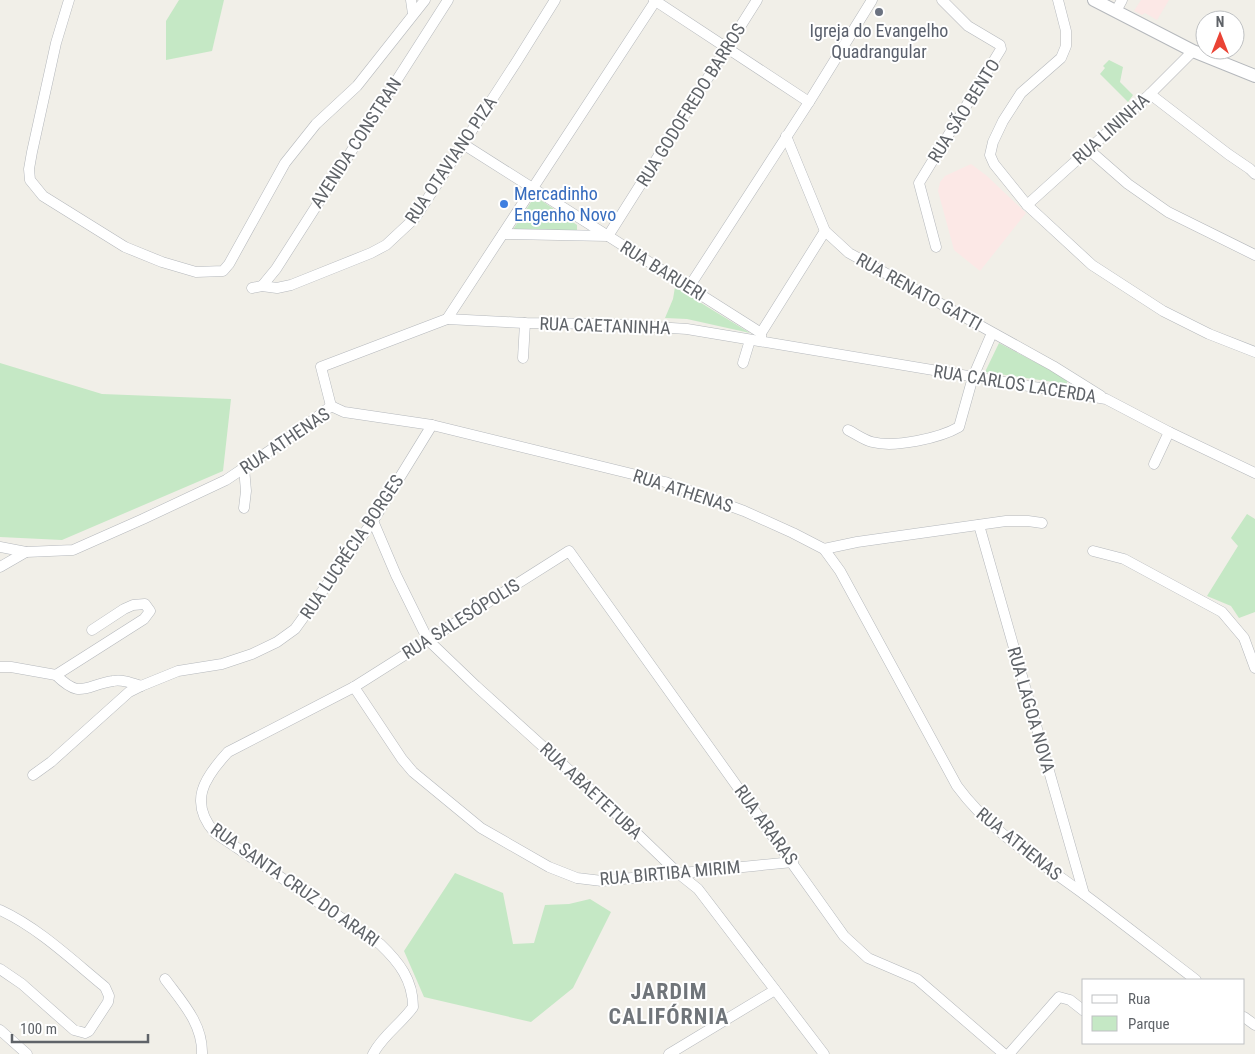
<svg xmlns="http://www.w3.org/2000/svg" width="1255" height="1054" font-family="'Roboto Condensed',sans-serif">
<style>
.medical{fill:#fce8e6}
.green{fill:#c5e8c5}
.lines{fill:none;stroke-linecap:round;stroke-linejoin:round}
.minor-casing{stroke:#b5b8bc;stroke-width:11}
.tertiary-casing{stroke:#b5b8bc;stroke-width:14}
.minor{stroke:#fff;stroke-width:10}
.tertiary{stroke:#fff;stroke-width:12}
.worship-dot{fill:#6b7280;stroke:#fff;stroke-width:2}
.shop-dot{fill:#3f7fe0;stroke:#fff;stroke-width:2}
.labels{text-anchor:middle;stroke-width:4;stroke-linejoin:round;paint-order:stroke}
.worship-label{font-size:18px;fill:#5b616d;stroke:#fff}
.street-label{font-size:18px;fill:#5f6368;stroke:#fff}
.shop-label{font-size:18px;fill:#366cbe;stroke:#fff;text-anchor:start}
.district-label{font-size:22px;font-weight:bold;letter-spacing:1px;fill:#70757a;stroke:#fff}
</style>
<rect width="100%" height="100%" fill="#f1efe8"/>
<g class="medical">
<path d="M 1141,0 L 1169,0 L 1157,20 L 1145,13 L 1142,15 L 1134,11 Z"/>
<path d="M 971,164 L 987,176 L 1026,213 L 980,271 L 954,250 L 938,191 L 940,182 L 945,176 Z"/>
</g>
<g class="green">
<path d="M 179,0 L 224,0 L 212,51 L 166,60 L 166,21 Z"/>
<path d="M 1109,60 L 1123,67 L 1120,82 L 1133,95 L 1128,102 L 1100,74 L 1105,68 L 1103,66 Z"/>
<path d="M 535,196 L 577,225 L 577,230 L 572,233 L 512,231 Z"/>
<path d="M 675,287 L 750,333 L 687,319 L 665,318 L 673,299 Z"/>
<path d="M 999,343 L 1067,379 L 1067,384 L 985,372 Z"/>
<path d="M 0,363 L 102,394 L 231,399 L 223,471 L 62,540 L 0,537 Z"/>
<path d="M 1247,514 L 1255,519 L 1255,612 L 1239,618 L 1231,606 L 1207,596 L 1238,546 L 1231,538 Z"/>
<path d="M 455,873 L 503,893 L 513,944 L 534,943 L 545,905 L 569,904 L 590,899 L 611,912 L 573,988 L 531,1022 L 424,997 L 404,951 Z"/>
</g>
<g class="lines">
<defs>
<g id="minor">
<path d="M 69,0 L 56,43 L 32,152 L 29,169 L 30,180 L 43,196 L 125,247 L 162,262 L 196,272 L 223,271 L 229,264 L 285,163 L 316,124 L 357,86 L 425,0"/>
<path d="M 411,0 L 413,14"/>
<path d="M 654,0 L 809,102"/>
<path d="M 1058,0 L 1066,31 L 1066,46 L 1061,58 L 1021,93 L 1003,121 L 993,142 L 990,155 L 994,164 L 1027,205 L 1092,265 L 1163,311 L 1209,334 L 1255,352"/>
<path d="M 1116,11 L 1122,0"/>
<path d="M 1150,94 L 1228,154 L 1250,169 L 1255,174"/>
<path d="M 786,136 L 825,231 L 849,253 L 1053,366 L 1101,396"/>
<path d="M 463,144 L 761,333"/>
<path d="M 1088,149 L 1128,184 L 1168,212 L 1255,255"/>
<path d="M 1027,205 L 1150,94 L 1193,51"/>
<path d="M 503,234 L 608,236 L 757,0"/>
<path d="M 936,247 L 919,183 L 1001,49 L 1000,45 L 968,26 L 942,0"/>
<path d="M 262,286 L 276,269 L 448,0"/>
<path d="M 689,287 L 809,102 L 872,0"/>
<path d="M 252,288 L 262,286 L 277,288 L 291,285 L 371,253 L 386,245 L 415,218 L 517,61 L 555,0"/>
<path d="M 447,319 L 525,323 L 609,324 L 687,329 L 1106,399 L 1169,432 L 1255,473"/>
<path d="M 761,339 L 761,333 L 825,231"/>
<path d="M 523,358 L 525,323"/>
<path d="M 743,363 L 750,340"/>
<path d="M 331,406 L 321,367 L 447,319 L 656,0"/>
<path d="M 848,430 C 856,434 864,440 872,442 C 895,448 940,438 959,427 L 973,377 L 992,333"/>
<path d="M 1154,464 L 1169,432"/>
<path d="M 244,508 L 246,491 L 244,468"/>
<path d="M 373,521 L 396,575 L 428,640 L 476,686 L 601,799 L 678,873 L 698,889 L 824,1054"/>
<path d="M 979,525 L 1084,894"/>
<path d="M 0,547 L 26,552 L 73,550 L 143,519 L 226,480 L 299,431 L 331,406 L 344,412 L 432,425 L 665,482 L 744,511 L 793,533 L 824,549 L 840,571 L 957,786 C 990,831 1036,859 1081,892 C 1120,921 1158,951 1196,980"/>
<path d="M 824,549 L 857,542 L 1006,521 L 1028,521 L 1042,523"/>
<path d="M 1093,551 L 1124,559 L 1222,612 L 1244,638 L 1255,668"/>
<path d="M 0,567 L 26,552"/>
<path d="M 92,630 L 124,609 L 133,605 L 145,604 L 150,611 L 144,619 L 56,675 C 81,700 85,685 113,681 C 122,679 132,683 141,686"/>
<path d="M 0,667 L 11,667 L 56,675"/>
<path d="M 354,687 L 402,759 L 413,772 L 481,828 L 549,867 L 577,878 L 602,881 L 793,862"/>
<path d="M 33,775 L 51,762 L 129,692 L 141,686 L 178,671 L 222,664 L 252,654 L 277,642 L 295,629 L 373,521 L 432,425"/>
<path d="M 0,910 C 39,928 72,960 105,987 L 109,996 L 108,1002 L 89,1031 L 85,1033 L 74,1030 L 22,984 L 0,969"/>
<path d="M 165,979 C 182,1002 203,1024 202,1054"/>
<path d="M 1244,1017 L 1255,1025"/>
<path d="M 0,1030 L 27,1054"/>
<path d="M 373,1054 C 383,1035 401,1024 413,1007 C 413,980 399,962 380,944 L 215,833 C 188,802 204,778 228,752 L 354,687 L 569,551 L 844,936 L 868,958 L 917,979 L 1004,1054"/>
<path d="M 669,1054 L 775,990"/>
<path d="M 1009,1054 L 1059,997 L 1070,1000 L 1084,1011"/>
</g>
<path id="tertiary" d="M 1094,0 L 1193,51 L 1255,76"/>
</defs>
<use href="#minor" class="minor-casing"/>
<use href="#tertiary" class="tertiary-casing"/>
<use href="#minor" class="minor"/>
<use href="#tertiary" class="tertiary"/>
</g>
<circle class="worship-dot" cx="879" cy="12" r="5"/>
<circle class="shop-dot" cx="504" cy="204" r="5"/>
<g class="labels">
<g class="worship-label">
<text x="879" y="37">Igreja do Evangelho<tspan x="879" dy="21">Quadrangular</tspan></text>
</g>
<g class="street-label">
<text transform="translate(691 105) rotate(-58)" y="6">RUA GODOFREDO BARROS</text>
<text transform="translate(964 111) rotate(-58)" y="6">RUA SÃO BENTO</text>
<text transform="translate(1111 129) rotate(-42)" y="6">RUA LININHA</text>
<text transform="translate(356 143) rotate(-57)" y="6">AVENIDA CONSTRAN</text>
<text transform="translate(451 160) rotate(-56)" y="6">RUA OTAVIANO PIZA</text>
<text transform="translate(663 271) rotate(32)" y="6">RUA BARUERI</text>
<text transform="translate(919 292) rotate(29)" y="6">RUA RENATO GATTI</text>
<text transform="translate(605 326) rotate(2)" y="6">RUA CAETANINHA</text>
<text transform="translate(1015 384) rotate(9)" y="6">RUA CARLOS LACERDA</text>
<text transform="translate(285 441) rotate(-34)" y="6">RUA ATHENAS</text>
<text transform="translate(683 491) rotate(18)" y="6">RUA ATHENAS</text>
<text transform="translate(352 547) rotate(-56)" y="6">RUA LUCRÉCIA BORGES</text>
<text transform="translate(461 619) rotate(-32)" y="6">RUA SALESÓPOLIS</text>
<text transform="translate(1031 710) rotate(74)" y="6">RUA LAGOA NOVA</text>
<text transform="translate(591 791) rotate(43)" y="6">RUA ABAETETUBA</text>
<text transform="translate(766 825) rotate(54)" y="6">RUA ARARAS</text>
<text transform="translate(1019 844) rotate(39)" y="6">RUA ATHENAS</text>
<text transform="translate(670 873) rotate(-5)" y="6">RUA BIRTIBA MIRIM</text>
<text transform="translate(295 885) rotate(35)" y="6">RUA SANTA CRUZ DO ARARI</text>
</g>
<g class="shop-label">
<text x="514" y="200">Mercadinho<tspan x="514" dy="21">Engenho Novo</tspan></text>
</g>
<g class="district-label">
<text x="669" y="999">JARDIM<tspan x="669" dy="25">CALIFÓRNIA</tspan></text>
</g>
</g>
<rect x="1082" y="979" width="162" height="65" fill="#ffffff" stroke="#bfc1c3"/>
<rect x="1092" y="995" width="25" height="8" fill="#ffffff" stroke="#bfc1c3"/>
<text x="1128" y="1004" font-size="15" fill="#5f6368">Rua</text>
<rect x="1092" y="1016" width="25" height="15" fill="#c5e8c5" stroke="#bfc1c3"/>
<text x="1128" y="1029" font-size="15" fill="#5f6368">Parque</text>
<g transform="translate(1220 35)"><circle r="24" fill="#ffffff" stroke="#bfc1c3"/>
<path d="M0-4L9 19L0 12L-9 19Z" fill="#ea4335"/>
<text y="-8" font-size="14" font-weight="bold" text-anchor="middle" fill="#5f6368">N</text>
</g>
<path d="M12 1034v8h136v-8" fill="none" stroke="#5f6368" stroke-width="2.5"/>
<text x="20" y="1034" font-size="15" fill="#5f6368" stroke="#ffffff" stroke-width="4" paint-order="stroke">100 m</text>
</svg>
